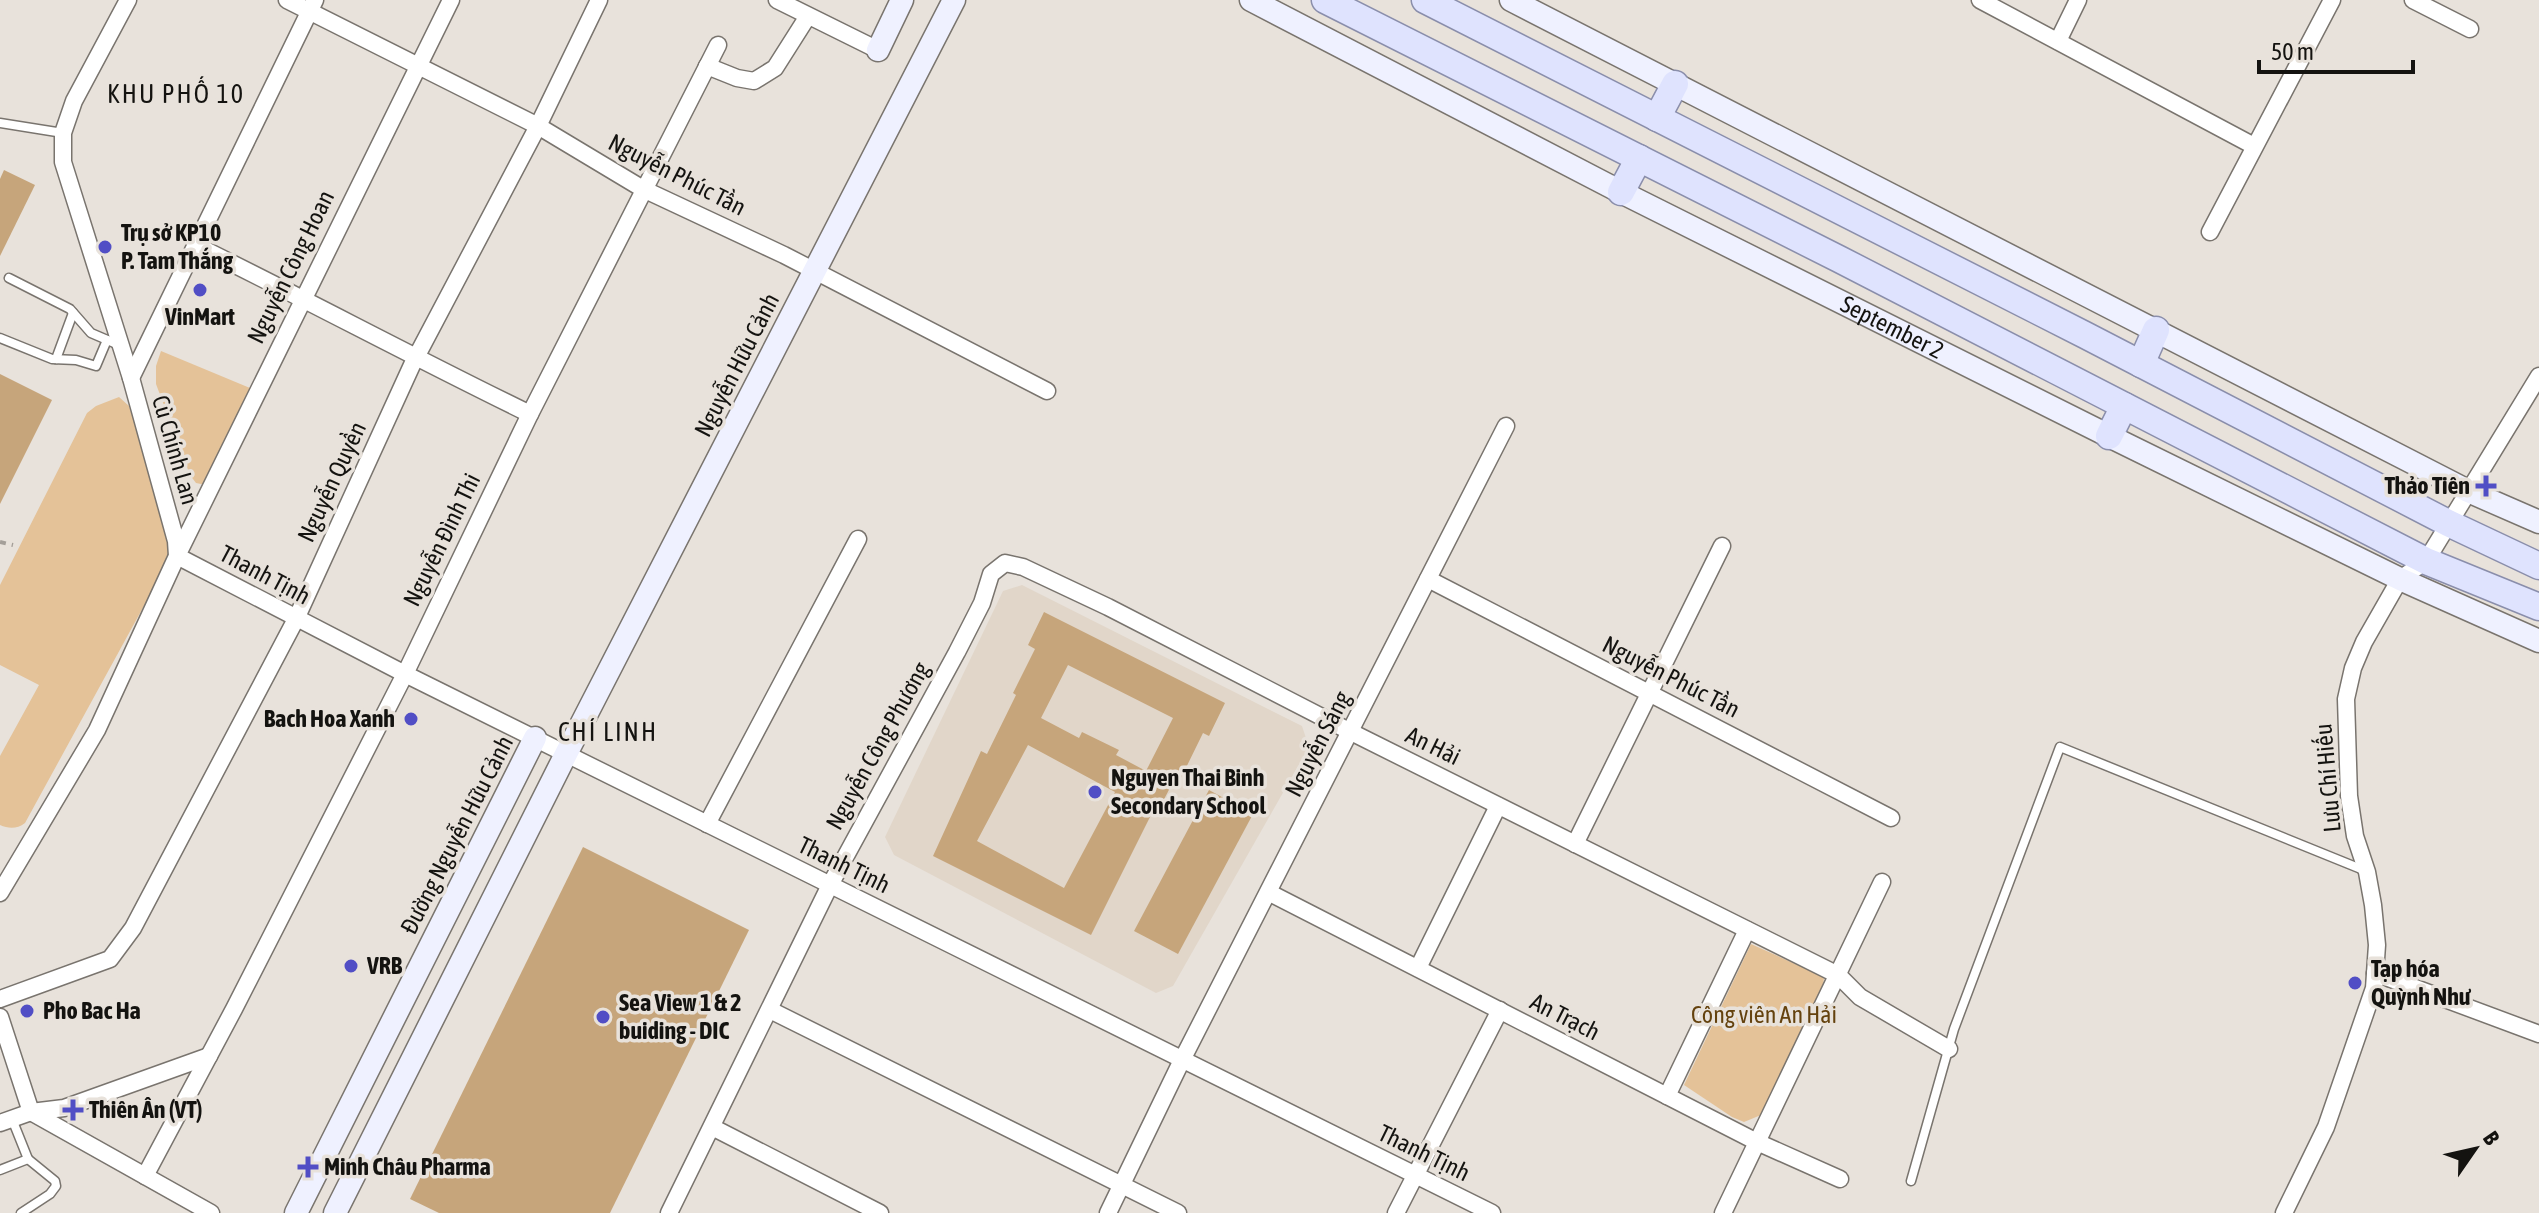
<svg xmlns="http://www.w3.org/2000/svg" width="2539" height="1213" font-family="'Asap Condensed',sans-serif">
<style>
.built{fill:#e1d6c9}
.green{fill:#e4c298}
.building{fill:#c6a57b;fill-rule:evenodd}
.lines{fill:none;stroke-linecap:round;stroke-linejoin:round}
.service-casing{stroke:#79746e;stroke-width:11}
.minor-casing{stroke:#79746e;stroke-width:19}
.secondary-casing{stroke:#79746e;stroke-width:25}
.primary-casing{stroke:#8a8eab;stroke-width:29}
.path{stroke:#a49f99;stroke-width:4;stroke-dasharray:6 6;stroke-linecap:butt}
.service{stroke:#fff;stroke-width:8}
.minor{stroke:#fff;stroke-width:16}
.secondary{stroke:#eff1ff;stroke-width:22}
.primary{stroke:#dfe3fe;stroke-width:26}
.poi-dot{fill:#514ec5;stroke:#e8e2db;stroke-width:3}
.labels{text-anchor:middle;stroke-width:7;stroke-linejoin:round;paint-order:stroke}
.street-label{font-size:24px;fill:#141310;stroke:#e8e2db}
.poi-label{font-size:24px;font-weight:bold;fill:#141310;stroke:#e8e2db;text-anchor:start}
.park-label{font-size:24px;fill:#64420e;stroke:#e8e2db}
.neighbourhood-label{font-size:26px;letter-spacing:2px;fill:#141310;stroke:#e8e2db}
</style>
<rect width="100%" height="100%" fill="#e8e2db"/>
<path class="built" d="M 1022,585 L 1302,726 L 1309,747 L 1173,986 L 1156,993 L 894,855 L 885,837 L 1003,591 Z"/>
<g class="green">
<path d="M 161,351 L 257,391 L 206,485 L 196,483 L 190,475 L 156,384 L 156,366 Z"/>
<path d="M 119,397 L 129,406 L 168,524 L 171,545 L 157,582 L 25,823 C 17,829 9,829 0,825 L 0,756 L 39,685 L 0,665 L 0,585 L 87,413 L 96,406 Z"/>
<path d="M 1751,944 L 1824,977 L 1823,988 L 1761,1115 L 1744,1122 L 1732,1117 L 1684,1085 Z"/>
</g>
<g class="building">
<path d="M 4,170 L 35,185 L 0,256 L 0,179 Z"/>
<path d="M 0,374 L 52,400 L 0,504 Z"/>
<path d="M 1044,612 L 1225,703 L 1209,736 L 1203,733 L 1179,782 L 1174,780 L 1156,815 L 1152,813 L 1091,935 L 933,856 L 981,751 L 987,754 L 1016,695 L 1013,693 L 1035,649 L 1028,645 ZM 1068,665 L 1173,718 L 1146,771 L 1116,755 L 1119,750 L 1082,732 L 1079,738 L 1041,718 ZM 1028,745 L 1115,792 L 1064,888 L 977,841 Z"/>
<path d="M 1209,790 L 1253,814 L 1178,954 L 1134,931 Z"/>
<path d="M 583,847 L 749,930 L 610,1213 L 439,1213 L 410,1199 Z"/>
</g>
<g class="lines">
<defs>
<g id="service">
<path d="M 0,123 L 63,133"/>
<path d="M 9,278 L 70,309 L 91,333 L 119,345"/>
<path d="M 0,338 L 52,359 L 76,360 L 96,366 L 107,340"/>
<path d="M 56,359 L 73,313"/>
<path d="M 0,1170 L 28,1159 L 12,1119"/>
<path d="M 1911,1181 L 1954,1029 L 2060,747 L 2366,871"/>
<path d="M 21,1213 L 50,1194 L 56,1186 L 55,1181 L 28,1159"/>
</g>
<g id="minor">
<path d="M 287,0 L 538,126 L 643,189 L 784,255 L 1047,391"/>
<path d="M 451,0 L 177,556 L 405,674 L 1492,1213"/>
<path d="M 777,0 L 878,50"/>
<path d="M 1980,0 L 2254,146"/>
<path d="M 2413,0 L 2470,29"/>
<path d="M 2058,41 L 2078,0"/>
<path d="M 707,66 L 737,78 L 754,81 L 775,68 L 808,16"/>
<path d="M 2210,232 L 2332,0"/>
<path d="M 195,245 C 307,300 417,359 530,414"/>
<path d="M 131,378 L 315,0"/>
<path d="M 1428,579 L 1891,818"/>
<path d="M 707,824 L 858,539"/>
<path d="M 1575,844 L 1722,546"/>
<path d="M 0,893 L 97,730 L 177,556 L 176,541 L 131,378 L 63,162 L 63,133 L 74,101 L 128,0"/>
<path d="M 1270,893 L 1757,1142 L 1840,1179"/>
<path d="M 1418,968 L 1498,806"/>
<path d="M 2375,973 L 2539,1034"/>
<path d="M 0,999 L 110,959 L 133,928 L 296,619 L 412,365 L 538,126 L 599,0"/>
<path d="M 770,1010 L 1178,1213"/>
<path d="M 0,1017 L 31,1112 L 211,1213"/>
<path d="M 1667,1096 L 1747,930"/>
<path d="M 0,1123 L 31,1112 L 64,1108 L 209,1056"/>
<path d="M 712,1127 L 880,1213"/>
<path d="M 145,1176 L 234,1009 L 405,674 L 530,414 L 718,45"/>
<path d="M 669,1213 L 830,885 L 957,652 L 982,603 L 991,574 L 1005,563 L 1023,567 L 1108,607 L 1351,732 L 1838,975 L 1860,997 L 1949,1049"/>
<path d="M 1108,1213 L 1182,1060 L 1506,426"/>
<path d="M 1396,1213 L 1500,1010"/>
<path d="M 1723,1213 L 1882,882"/>
<path d="M 2284,1213 L 2326,1127 L 2374,988 L 2377,945 L 2373,905 L 2367,872 L 2355,836 L 2349,796 L 2346,699 L 2353,668 L 2364,642 L 2400,579 L 2426,561 L 2539,376"/>
</g>
<g id="secondary">
<path id="s1" d="M 1251,0 L 1621,192 L 2109,436 L 2400,579 L 2539,641"/>
<path d="M 1511,0 L 2468,491 L 2539,522"/>
<path d="M 878,50 L 902,0"/>
<path d="M 296,1213 L 535,738"/>
<path d="M 335,1213 L 566,754 L 954,0"/>
</g>
<g id="primary">
<path d="M 1325,0 L 1839,259 L 2426,561 L 2539,607"/>
<path d="M 1425,0 L 2085,335 L 2448,523 L 2539,566"/>
<path d="M 1657,118 L 1675,84"/>
<path d="M 1621,192 L 1639,158"/>
<path d="M 2141,364 L 2156,330"/>
<path d="M 2109,436 L 2124,406"/>
</g>
</defs>
<use href="#service" class="service-casing"/>
<use href="#minor" class="minor-casing"/>
<use href="#secondary" class="secondary-casing"/>
<use href="#primary" class="primary-casing"/>
<path class="path" d="M 0,542 L 13,545"/>
<use href="#service" class="service"/>
<use href="#minor" class="minor"/>
<use href="#secondary" class="secondary"/>
<use href="#primary" class="primary"/>
</g>
<g class="poi-dot">
<circle cx="105" cy="247" r="8"/>
<circle cx="200" cy="290" r="8"/>
<path d="M2482 474h8v8h8v8h-8v8h-8v-8h-8v-8h8z"/>
<circle cx="411" cy="719" r="8"/>
<circle cx="1095" cy="792" r="8"/>
<circle cx="351" cy="966" r="8"/>
<circle cx="2355" cy="983" r="8"/>
<circle cx="27" cy="1011" r="8"/>
<circle cx="603" cy="1017" r="8"/>
<path d="M69 1098h8v8h8v8h-8v8h-8v-8h-8v-8h8z"/>
<path d="M304 1155h8v8h8v8h-8v8h-8v-8h-8v-8h8z"/>
</g>
<g class="labels">
<g class="street-label">
<text transform="translate(677 175) rotate(27)" y="8">Nguyễn Phúc Tần</text>
<text transform="translate(291 267) rotate(-64)" y="8">Nguyễn Công Hoan</text>
<text dy="8" stroke="none"><textPath href="#s1" startOffset="720">September 2</textPath></text>
<text transform="translate(737 365) rotate(-63)" y="8">Nguyễn Hữu Cảnh</text>
<text transform="translate(175 450) rotate(74)" y="8">Cù Chính Lan</text>
<text transform="translate(332 482) rotate(-65)" y="8">Nguyễn Quyền</text>
<text transform="translate(442 540) rotate(-64)" y="8">Nguyễn Đình Thi</text>
<text transform="translate(265 575) rotate(28)" y="8">Thanh Tịnh</text>
<text transform="translate(1671 677) rotate(27)" y="8">Nguyễn Phúc Tần</text>
<text transform="translate(1318 744) rotate(-63)" y="8">Nguyễn Sáng</text>
<text transform="translate(878 746) rotate(-61)" y="8">Nguyễn Công Phương</text>
<text transform="translate(1433 746) rotate(26)" y="8">An Hải</text>
<text transform="translate(2328 778) rotate(-95)" y="8">Lưu Chí Hiếu</text>
<text transform="translate(457 835) rotate(-63)" y="8">Đường Nguyễn Hữu Cảnh</text>
<text transform="translate(844 865) rotate(26)" y="8">Thanh Tịnh</text>
<text transform="translate(1565 1017) rotate(27)" y="8">An Trạch</text>
<text transform="translate(1424 1153) rotate(26)" y="8">Thanh Tịnh</text>
</g>
<g class="poi-label">
<text x="121" y="241">Trụ sở KP10<tspan x="121" dy="28">P. Tam Thắng</tspan></text>
<text x="200" y="325" text-anchor="middle">VinMart</text>
<text x="2470" y="494" text-anchor="end">Thảo Tiên</text>
<text x="395" y="727" text-anchor="end">Bach Hoa Xanh</text>
<text x="1111" y="786">Nguyen Thai Binh<tspan x="1111" dy="28">Secondary School</tspan></text>
<text x="367" y="974">VRB</text>
<text x="2371" y="977">Tạp hóa<tspan x="2371" dy="28">Quỳnh Như</tspan></text>
<text x="619" y="1011">Sea View 1 &amp; 2<tspan x="619" dy="28">buiding - DIC</tspan></text>
<text x="43" y="1019">Pho Bac Ha</text>
<text x="89" y="1118">Thiên Ân (VT)</text>
<text x="324" y="1175">Minh Châu Pharma</text>
</g>
<g class="park-label">
<text x="1764" y="1023">Công viên An Hải</text>
</g>
<g class="neighbourhood-label">
<text x="176" y="103">KHU PHỐ 10</text>
<text x="608" y="741">CHÍ LINH</text>
</g>
</g>
<g transform="translate(2475 1149) rotate(56)" stroke="#e8e2db" stroke-width="6" paint-order="stroke">
<path d="M0-6L14 30L0 20L-14 30Z" fill="#141310"/>
<text y="-12" font-size="22" font-weight="bold" text-anchor="middle" fill="#141310">B</text>
</g>
<path d="M2259 60v12h154v-12" fill="none" stroke="#141310" stroke-width="4"/>
<text x="2271" y="60" font-size="24" fill="#141310" stroke="#e8e2db" stroke-width="6" paint-order="stroke">50 m</text>
</svg>
